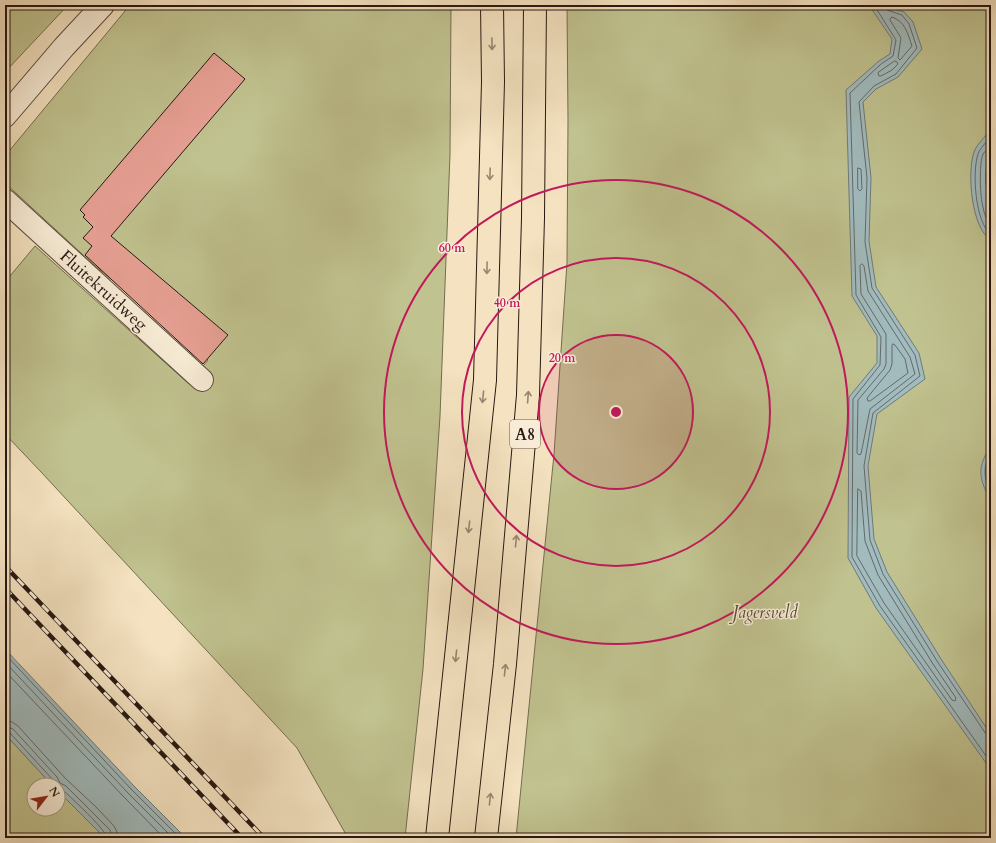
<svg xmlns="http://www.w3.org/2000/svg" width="996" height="843" font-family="Cardo,serif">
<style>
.green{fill:#c0c28f;stroke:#736d50}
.water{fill:#a1bbbe;stroke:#707a79}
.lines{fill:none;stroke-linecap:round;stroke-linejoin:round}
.shore{stroke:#646a68;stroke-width:1}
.building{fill:#e7a094;stroke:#261811}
.minor-casing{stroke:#5a4a3d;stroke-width:24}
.motorway-casing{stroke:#261811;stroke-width:24}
.minor{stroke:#f8ecd6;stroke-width:22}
.motorway{stroke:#f4e2c0;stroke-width:22}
.rail-casing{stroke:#261811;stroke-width:4.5}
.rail{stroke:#f8ecd6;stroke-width:3;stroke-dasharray:9;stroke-linecap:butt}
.oneway{stroke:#978771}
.ring{fill:none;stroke:#c2185b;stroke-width:2}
.labels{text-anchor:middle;stroke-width:3;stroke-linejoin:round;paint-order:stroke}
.shield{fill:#f8ecd6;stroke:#65584c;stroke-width:1}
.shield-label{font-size:16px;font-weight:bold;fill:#261811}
.street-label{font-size:17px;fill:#261811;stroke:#f8ecd6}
.park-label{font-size:17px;font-style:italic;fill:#544b37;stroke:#f8ecd6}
.centre{fill:#c2185b;stroke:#f8ecd6;stroke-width:2}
.ring-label{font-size:12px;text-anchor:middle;font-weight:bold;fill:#c2185b;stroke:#f8ecd6;stroke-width:3;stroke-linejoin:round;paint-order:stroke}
</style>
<rect width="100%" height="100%" fill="#f4e2c0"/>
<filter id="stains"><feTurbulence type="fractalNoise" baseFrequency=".005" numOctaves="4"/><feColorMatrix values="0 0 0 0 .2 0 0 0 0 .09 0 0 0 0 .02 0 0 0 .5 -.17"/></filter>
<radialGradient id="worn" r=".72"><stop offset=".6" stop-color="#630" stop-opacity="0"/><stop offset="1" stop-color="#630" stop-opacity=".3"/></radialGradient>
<g class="green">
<path d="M 5,5 L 68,5 L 5,72 Z"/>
<path d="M 130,5 L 451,5 L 450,154 L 440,416 L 423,669 L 405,838 L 348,838 L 297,748 L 42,473 L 5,434 L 5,282 L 35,246 L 189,384 L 208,360 L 94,265 L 5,183 L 5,156 Z"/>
<path d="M 567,5 L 991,5 L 991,838 L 516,838 L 554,454 L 567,263 L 568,120 Z"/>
<path d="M 5,734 L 52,785 L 34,785 L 34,809 L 58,809 L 58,791 L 105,838 L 5,838 Z"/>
</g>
<g class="water">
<path d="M 869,5 L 888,5 L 888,7 L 904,12 L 913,22 L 922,49 L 898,77 L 876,89 L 863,102 L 871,178 L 869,241 L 876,287 L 919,353 L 925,379 L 877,414 L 868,466 L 874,539 L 887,572 L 941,659 L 991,735 L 991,770 L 876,608 L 848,558 L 849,397 L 877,363 L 877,336 L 852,296 L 846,90 L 879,61 L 890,54 L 892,39 Z"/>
<path d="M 991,129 L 991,240 C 971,228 967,172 974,152 C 977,144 986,136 991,129 Z"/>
<path d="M 991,446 L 991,501 C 979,479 976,468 991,446 Z"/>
<path d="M 5,649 L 134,786 L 186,838 L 105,838 L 58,791 L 58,785 L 52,785 L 5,734 Z"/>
</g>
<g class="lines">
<g class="shore">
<path d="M 874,5 L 896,40 L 893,56 L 881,64 L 850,93 L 856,295 L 881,337 L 880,365 L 853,399 L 852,557 L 880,606 L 991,763"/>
<path d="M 885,5 L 887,10 L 902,15 L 909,24 L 917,48 L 896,74 L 874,86 L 859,102 L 867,178 L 865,242 L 872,288 L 915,355 L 920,376 L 873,413 L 864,466 L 870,540 L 883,574 L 937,661 L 986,734 L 991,736"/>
<path d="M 892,17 C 905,21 908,34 912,46 L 900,60 L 898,58 L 901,38 L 890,20 Z"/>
<path d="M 895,61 L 897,62 L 898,64 L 892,70 L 881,76 L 879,76 L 878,73 Z"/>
<path d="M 991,136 C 987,142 980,148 978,154 C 972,172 975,222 991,235"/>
<path d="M 991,145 C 989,148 985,151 983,154 C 979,163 980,198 983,207 C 984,214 987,221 991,227"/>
<path d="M 991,154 C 982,165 987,201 991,213"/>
<path d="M 858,168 L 861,169 L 862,189 L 860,191 L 858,189 Z"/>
<path d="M 862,264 L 864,266 L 868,291 L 910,357 L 915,374 L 870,409 L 861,454 L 859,455 L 857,453 L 858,400 L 884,369 L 886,364 L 886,334 L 861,294 L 860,266 Z"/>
<path d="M 893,344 L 895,345 L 905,359 L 908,373 L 870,401 L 868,401 L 867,398 L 890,370 L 892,364 L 892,346 Z"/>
<path d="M 991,453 C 982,466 984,480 991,493"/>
<path d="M 858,489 L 861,491 L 865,541 L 878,575 L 933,664 L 956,698 L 955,701 L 952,700 L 884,603 L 857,556 Z"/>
<path d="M 5,654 L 131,789 L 180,838"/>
<path d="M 5,662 L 127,792 L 173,838"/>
<path d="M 5,671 L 123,796 L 164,838"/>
<path d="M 5,720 L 12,722 L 18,726 L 65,778 L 96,807 L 114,826 L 117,832 L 118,838"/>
<path d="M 5,726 L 13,729 L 57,777 L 60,783 L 66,786 L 110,830 L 112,838"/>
<path d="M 5,731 L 10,733 L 54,781 L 55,785"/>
<path d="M 58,788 L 62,789 C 71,798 106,829 107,838"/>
</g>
</g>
<path class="building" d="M 214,53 L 245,79 L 111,236 L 228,335 L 203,364 L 85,255 L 92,246 L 83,238 L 93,227 L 83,217 L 85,215 L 80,210 Z"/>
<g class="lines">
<defs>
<g id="minor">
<path d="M 5,116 L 64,47 L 103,5"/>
<path d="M 5,200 L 202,380"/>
</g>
<g id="motorway">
<path d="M 437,838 L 485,380 L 493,82 L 492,5"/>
<path d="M 486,838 L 505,664 L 528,395 L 533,218 L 535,5"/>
</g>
</defs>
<use href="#minor" class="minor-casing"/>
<use href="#motorway" class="motorway-casing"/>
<use href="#minor" class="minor"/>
<use href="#motorway" class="motorway"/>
<defs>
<g id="rail">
<path d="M 5,566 L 264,838"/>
<path d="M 5,588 L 242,838"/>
</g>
</defs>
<use href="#rail" class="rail-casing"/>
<use href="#rail" class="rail"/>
</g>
<defs><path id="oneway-shaft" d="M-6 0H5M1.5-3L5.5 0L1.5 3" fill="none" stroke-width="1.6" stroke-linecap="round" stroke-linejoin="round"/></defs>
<g class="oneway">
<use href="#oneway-shaft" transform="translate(492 44) rotate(89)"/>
<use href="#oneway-shaft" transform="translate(490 174) rotate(92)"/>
<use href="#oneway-shaft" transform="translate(487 268) rotate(91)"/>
<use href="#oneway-shaft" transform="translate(483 397) rotate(96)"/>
<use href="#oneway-shaft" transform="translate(528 397) rotate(-86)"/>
<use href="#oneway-shaft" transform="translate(469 527) rotate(96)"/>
<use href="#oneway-shaft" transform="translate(516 541) rotate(-85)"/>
<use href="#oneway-shaft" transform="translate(456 656) rotate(96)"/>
<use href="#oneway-shaft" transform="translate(505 670) rotate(-84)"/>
<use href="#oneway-shaft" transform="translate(490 799) rotate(-84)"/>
</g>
<circle cx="616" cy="412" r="77" fill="#c2185b" fill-opacity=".12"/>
<g class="ring">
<circle cx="616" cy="412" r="77"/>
<circle cx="616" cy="412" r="154"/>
<circle cx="616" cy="412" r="232"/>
</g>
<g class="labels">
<rect class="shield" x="510" y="420" width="30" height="28" rx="3"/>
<g class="shield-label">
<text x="525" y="440">A8</text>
</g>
<g class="street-label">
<text transform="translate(104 290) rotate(42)" y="6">Fluitekruidweg</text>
</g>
<g class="park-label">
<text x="765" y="618">Jagersveld</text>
</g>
</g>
<circle cx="616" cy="412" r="6" class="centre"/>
<g class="ring-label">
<text x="452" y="252">60 m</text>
<text x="507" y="307">40 m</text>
<text x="562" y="362">20 m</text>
</g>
<rect width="996" height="843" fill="none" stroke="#f4e2c0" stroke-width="20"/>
<rect x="6" y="6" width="984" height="831" fill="none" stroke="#261811" stroke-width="2"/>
<rect x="10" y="10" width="976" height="823" fill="none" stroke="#261811"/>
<g transform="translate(46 797) rotate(59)"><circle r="19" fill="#f8ecd6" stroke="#a49787"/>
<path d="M0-3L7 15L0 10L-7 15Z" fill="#8f2418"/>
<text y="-6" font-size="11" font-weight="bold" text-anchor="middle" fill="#261811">N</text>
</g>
<rect width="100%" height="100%" filter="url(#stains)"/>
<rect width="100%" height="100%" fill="url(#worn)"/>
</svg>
